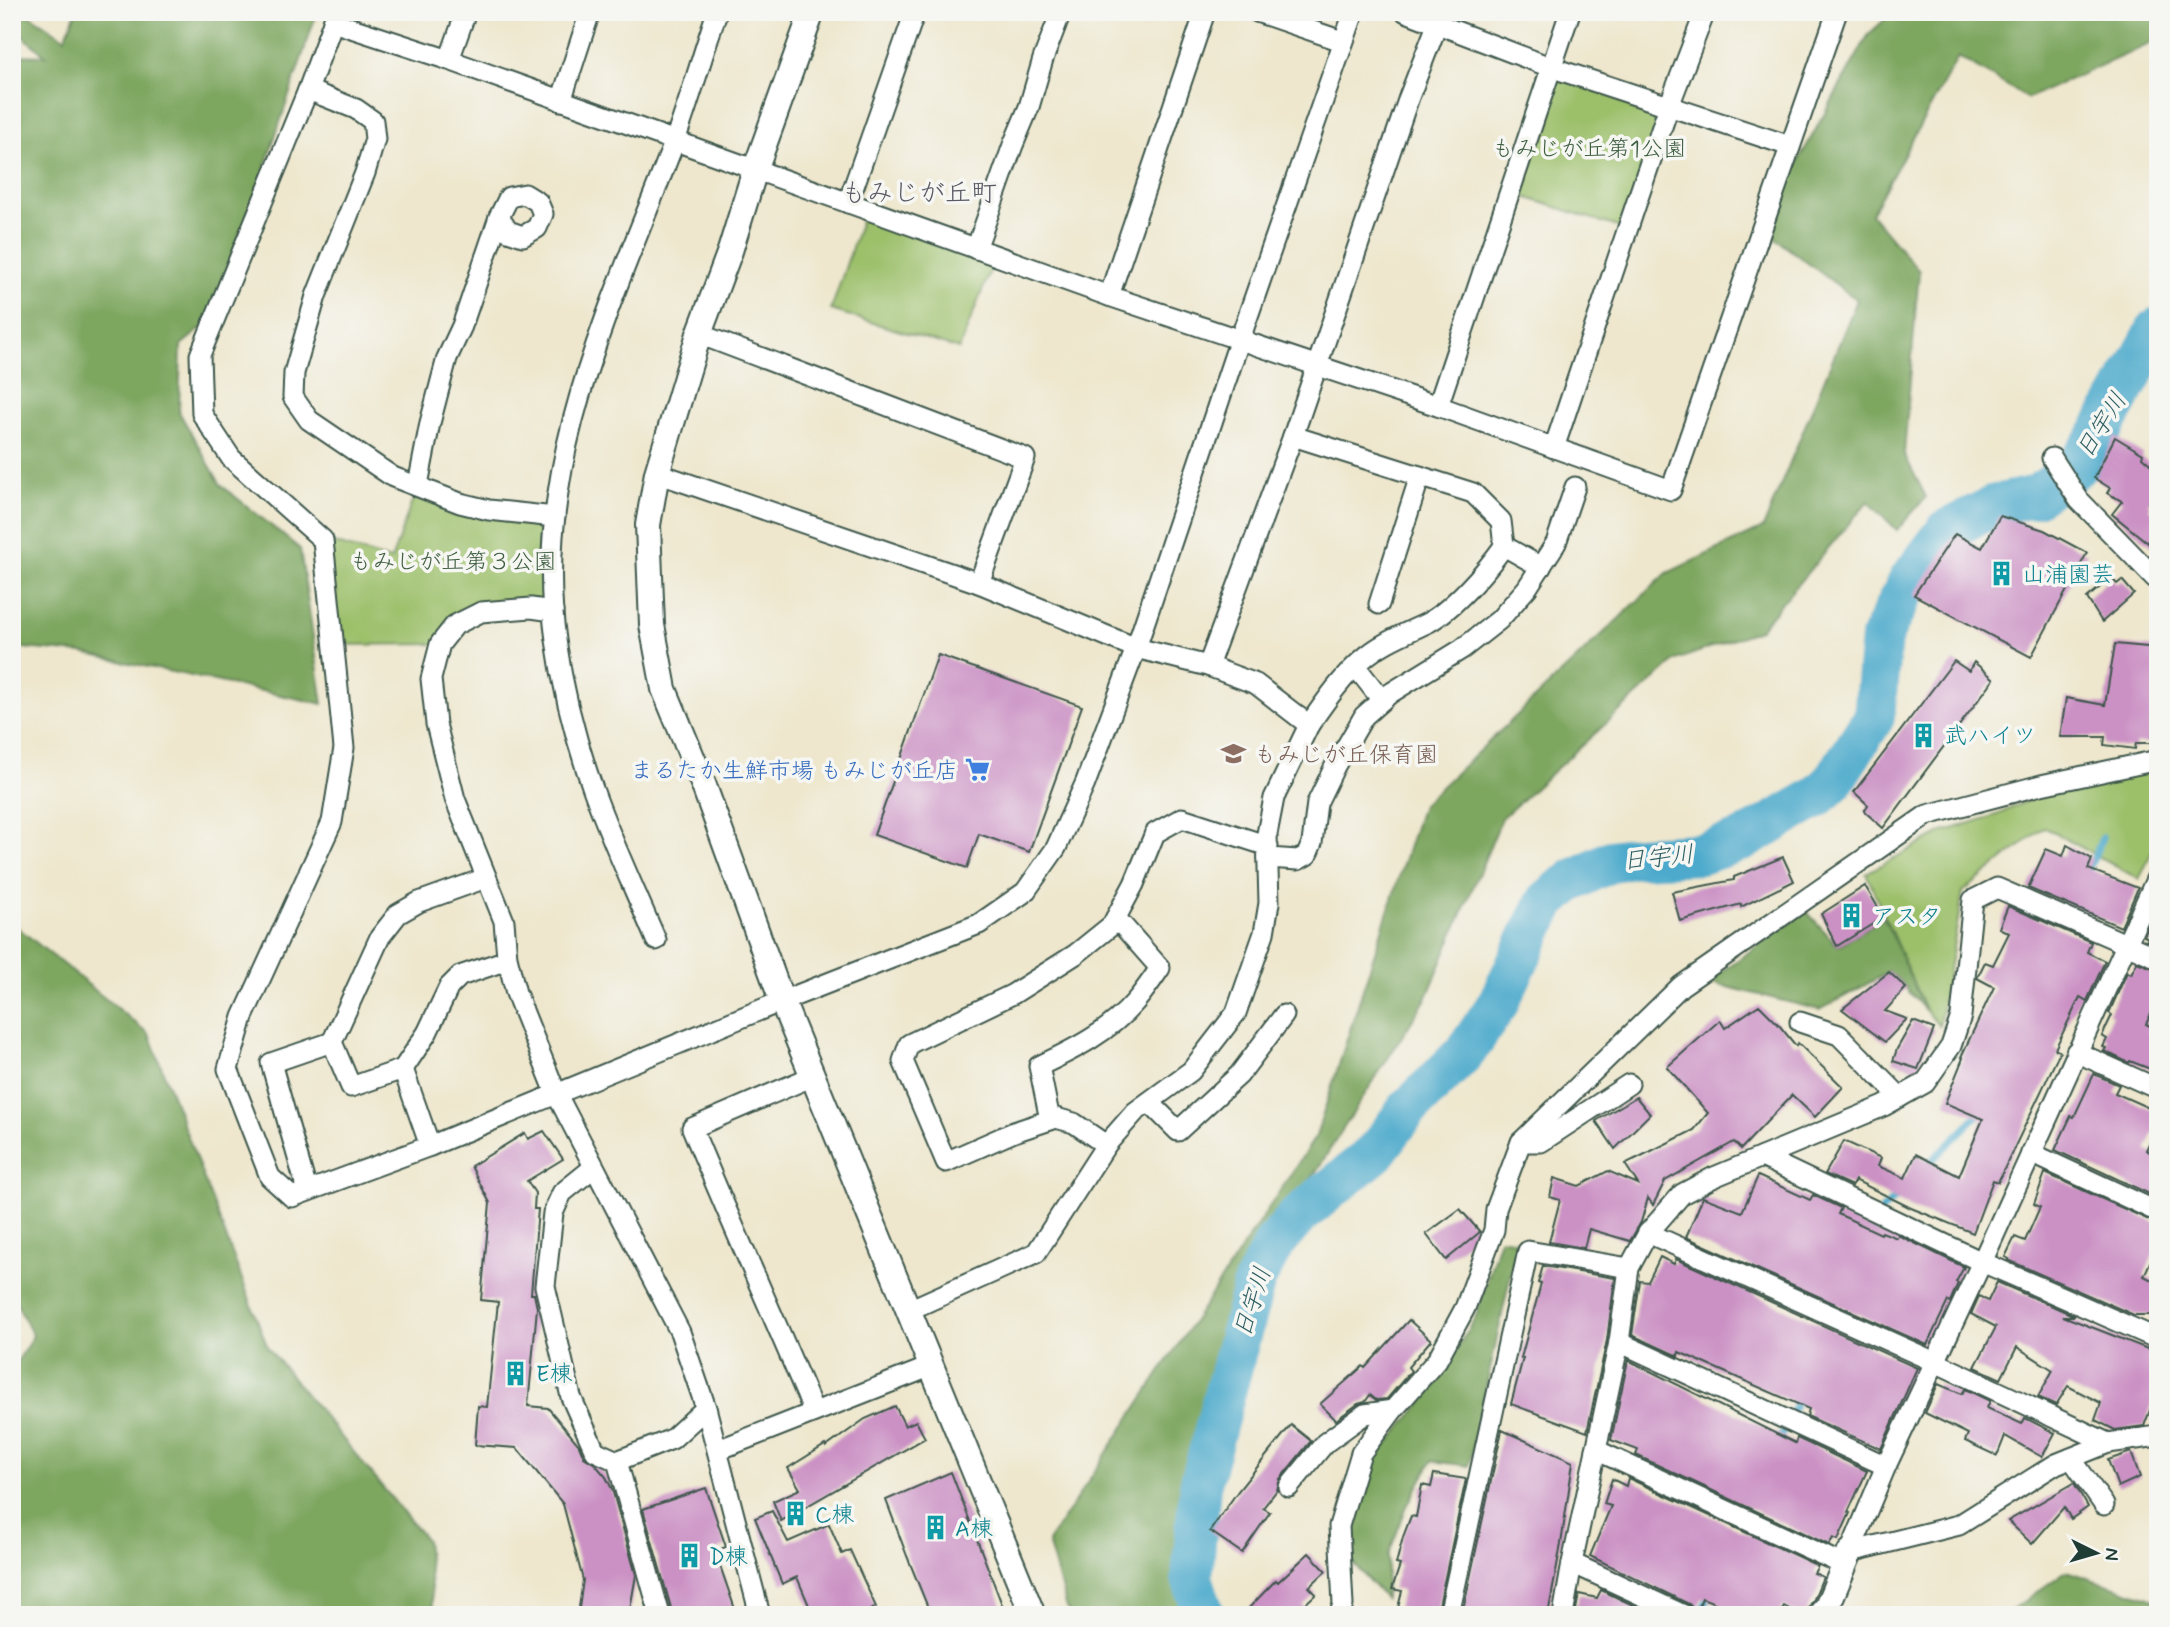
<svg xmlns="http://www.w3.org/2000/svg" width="2170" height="1627" font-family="Mynerve,'Klee One',sans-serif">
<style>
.green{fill:#9cc06a;stroke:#5e7e4f;stroke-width:2}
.forest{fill:#7da65e;stroke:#4e7249;stroke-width:2}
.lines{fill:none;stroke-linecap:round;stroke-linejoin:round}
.stream{stroke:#4eaacc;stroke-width:7}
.river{stroke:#4eaacc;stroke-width:42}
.building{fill:#cb91c4}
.minor-casing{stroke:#3e564b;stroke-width:23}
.tertiary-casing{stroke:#3e564b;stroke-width:28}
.minor{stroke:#fff;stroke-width:19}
.tertiary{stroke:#fff;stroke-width:24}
.labels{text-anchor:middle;stroke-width:7;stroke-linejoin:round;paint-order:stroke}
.park-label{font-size:23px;fill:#3e5e42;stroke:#f6f6f2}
.culture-label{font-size:23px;fill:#0d838f;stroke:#f6f6f2;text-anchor:start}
.education-label{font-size:23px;fill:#785e54;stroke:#f6f6f2;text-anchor:start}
.shop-label{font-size:23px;fill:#366cbe;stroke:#f6f6f2;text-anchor:end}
.water-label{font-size:24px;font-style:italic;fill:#2d5e62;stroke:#f6f6f2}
.quarter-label{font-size:26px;fill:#5b5a66;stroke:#f6f6f2}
</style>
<rect width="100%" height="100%" fill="#f6f6f2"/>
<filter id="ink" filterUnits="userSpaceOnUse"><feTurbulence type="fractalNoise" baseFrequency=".0143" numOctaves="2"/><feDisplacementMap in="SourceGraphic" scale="14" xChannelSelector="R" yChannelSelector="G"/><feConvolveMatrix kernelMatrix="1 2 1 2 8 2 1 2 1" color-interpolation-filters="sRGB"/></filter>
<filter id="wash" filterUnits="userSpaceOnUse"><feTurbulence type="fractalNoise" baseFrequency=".00686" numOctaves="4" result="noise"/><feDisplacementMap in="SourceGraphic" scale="28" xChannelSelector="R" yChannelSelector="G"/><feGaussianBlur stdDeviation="1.57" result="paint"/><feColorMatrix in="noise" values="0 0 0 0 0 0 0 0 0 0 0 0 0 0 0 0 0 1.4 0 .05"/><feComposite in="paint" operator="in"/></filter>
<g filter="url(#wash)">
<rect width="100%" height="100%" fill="#eee7cd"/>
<g class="green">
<path d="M 1550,67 L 1669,106 L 1627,230 L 1509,192 Z"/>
<path d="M 865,209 L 996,256 L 959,349 L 831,310 Z"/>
<path d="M 418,485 L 555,517 L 553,611 L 490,611 L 440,644 L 334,645 L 323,540 L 391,560 Z"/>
<path d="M 2158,768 L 2158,840 L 2139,879 L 2044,827 L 1963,892 L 1939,1026 L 1925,1010 L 1866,873 L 1943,832 L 1999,814 L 2041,794 Z"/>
</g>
<g class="forest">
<path d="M 12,12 L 25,12 L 65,38 L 76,12 L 317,12 L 266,164 L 254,220 L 213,319 L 181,345 L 179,412 L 221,485 L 300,549 L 323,704 L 82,653 L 12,647 L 12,55 L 46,56 L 12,27 Z"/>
<path d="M 1893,12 L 2158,12 L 2158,36 L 2150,44 L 2028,98 L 1958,57 L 1871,214 L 1919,271 L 1904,454 L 1926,497 L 1897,530 L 1868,501 L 1759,630 L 1676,660 L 1502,818 L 1427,997 L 1234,1300 L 1174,1566 L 1193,1615 L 1069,1615 L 1048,1542 L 1316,1136 L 1422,805 L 1667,573 L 1763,528 L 1857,300 L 1761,228 L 1869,34 Z"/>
<path d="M 1806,911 L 1838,946 L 1884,917 L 1925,1010 L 1906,988 L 1889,972 L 1820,1010 L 1707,982 Z"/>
<path d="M 12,923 L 149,1034 L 268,1348 L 426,1540 L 434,1615 L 12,1615 L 12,1370 L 33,1336 L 12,1295 Z"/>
<path d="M 1500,1238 L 1518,1241 L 1469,1466 L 1432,1461 L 1407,1506 L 1388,1556 L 1385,1598 L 1350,1560 L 1348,1523 L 1367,1469 L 1434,1388 L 1476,1316 Z"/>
<path d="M 2066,1571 L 2158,1601 L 2158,1615 L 2005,1615 Z"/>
</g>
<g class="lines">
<g class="stream">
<path d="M 2085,878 L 2102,838"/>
<path d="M 1924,1168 L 1983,1110"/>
<path d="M 1869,1239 L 1882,1210 L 1899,1194"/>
<path d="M 1778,1443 L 1799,1396"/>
<path d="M 1701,1613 L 1711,1591"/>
</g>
<path class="river" d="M 1204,1615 L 1192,1578 L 1200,1486 L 1255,1280 L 1274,1244 L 1299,1215 L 1375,1153 L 1407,1110 L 1466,1051 L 1497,1005 L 1547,901 L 1570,882 L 1611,861 L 1638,857 L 1700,854 L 1743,840 L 1816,798 L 1833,782 L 1874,717 L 1881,637 L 1910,579 L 1947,530 L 1996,505 L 2036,496 L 2073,470 L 2094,444 L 2158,328"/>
</g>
<g id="blocks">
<g class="building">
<path d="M 2115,437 L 2143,454 L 2142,457 L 2158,471 L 2158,491 L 2148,503 L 2151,506 L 2149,509 L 2158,516 L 2158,551 L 2112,514 L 2122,501 L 2107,493 L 2110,488 L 2094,478 Z"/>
<path d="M 2000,516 L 2044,530 L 2087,553 L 2031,657 L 1914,595 L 1955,534 L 1982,548 Z"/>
<path d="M 2111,578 L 2117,584 L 2122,580 L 2134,594 L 2102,622 L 2087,598 Z"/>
<path d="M 2115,644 L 2158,648 L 2158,743 L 2136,743 L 2135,749 L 2104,745 L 2105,737 L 2060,737 L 2066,698 L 2105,705 Z"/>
<path d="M 938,655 L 1082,706 L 1029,852 L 979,834 L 967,868 L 874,835 Z"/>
<path d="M 1954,661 L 1969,671 L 1974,662 L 1994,679 L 1883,828 L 1864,811 L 1868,805 L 1854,792 Z"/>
<path d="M 2067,845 L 2092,859 L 2088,869 L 2138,888 L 2121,927 L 2028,888 L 2046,849 L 2063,856 Z"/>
<path d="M 1783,857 L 1794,881 L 1741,907 L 1741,904 L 1680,921 L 1672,892 L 1734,880 L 1734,877 Z"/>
<path d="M 1865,886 L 1884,917 L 1837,946 L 1821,914 Z"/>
<path d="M 2158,905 L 2158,945 L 2147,940 L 2148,938 L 2144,936 Z"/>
<path d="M 2008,906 L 2091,942 L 2087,952 L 2105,961 L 2087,1001 L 2080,997 L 2055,1049 L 2060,1052 L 1998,1182 L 1993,1180 L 1973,1233 L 1911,1208 L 1855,1180 L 1852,1186 L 1825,1174 L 1844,1141 L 1881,1158 L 1878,1166 L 1905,1178 L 1916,1154 L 1959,1176 L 1983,1119 L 1945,1103 L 1963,1058 L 1961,1057 L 1994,987 L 1977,978 L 1985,962 L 1993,965 L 2009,933 L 1999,928 Z"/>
<path d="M 2137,962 L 2158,970 L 2158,1000 L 2146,1024 L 2158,1030 L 2158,1072 L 2130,1061 L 2129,1063 L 2104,1051 L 2106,1048 L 2103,1047 L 2107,1039 L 2102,1036 L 2112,1015 L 2109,1013 L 2127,972 L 2131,974 Z"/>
<path d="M 1889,972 L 1906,988 L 1885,1011 L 1907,1019 L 1885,1042 L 1842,1009 Z"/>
<path d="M 1759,1005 L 1779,1025 L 1796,1046 L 1798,1043 L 1843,1087 L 1815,1117 L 1792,1095 L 1741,1149 L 1734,1142 L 1665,1181 L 1653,1205 L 1648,1198 L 1641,1222 L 1630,1241 L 1589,1229 L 1584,1248 L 1549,1242 L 1560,1200 L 1550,1197 L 1554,1178 L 1579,1186 L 1608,1171 L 1638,1184 L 1625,1164 L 1694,1130 L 1708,1113 L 1667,1067 L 1720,1020 L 1725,1028 Z"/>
<path d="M 1913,1021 L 1934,1029 L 1918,1069 L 1893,1061 L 1897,1049 Z"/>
<path d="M 2094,1074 L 2119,1085 L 2115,1093 L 2158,1112 L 2158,1124 L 2146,1150 L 2158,1156 L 2158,1198 L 2055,1150 L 2071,1116 L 2074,1117 Z"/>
<path d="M 1636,1097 L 1650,1114 L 1615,1149 L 1596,1121 Z"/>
<path d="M 544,1131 L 563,1159 L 527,1181 L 535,1193 L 534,1209 L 538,1209 L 531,1294 L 534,1294 L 537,1308 L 528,1406 L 548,1408 L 579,1445 L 584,1457 L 595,1464 L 606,1477 L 612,1489 L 636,1575 L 629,1615 L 578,1615 L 583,1580 L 563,1504 L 517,1448 L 475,1445 L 478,1406 L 487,1407 L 498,1302 L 481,1300 L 490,1203 L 471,1166 L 525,1133 L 528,1139 Z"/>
<path d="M 2045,1173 L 2158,1224 L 2158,1244 L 2144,1276 L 2158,1283 L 2158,1315 L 2134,1315 L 2008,1260 L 2009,1259 L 2005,1257 L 2015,1237 L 2025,1241 L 2040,1207 L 2034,1204 Z"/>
<path d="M 1758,1176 L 1810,1200 L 1813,1195 L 1841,1208 L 1838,1214 L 1881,1234 L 1882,1232 L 1897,1238 L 1898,1235 L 1964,1267 L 1956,1282 L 1958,1283 L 1950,1302 L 1948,1301 L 1927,1345 L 1686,1237 L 1703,1197 L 1742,1212 Z"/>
<path d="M 1460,1209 L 1480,1232 L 1446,1260 L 1426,1234 Z"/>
<path d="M 1660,1257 L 1674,1264 L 1676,1259 L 1917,1368 L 1881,1449 L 1807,1416 L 1809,1409 L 1679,1352 L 1678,1356 L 1632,1335 L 1640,1281 L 1648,1282 Z"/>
<path d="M 1543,1266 L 1615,1278 L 1607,1340 L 1587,1432 L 1511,1404 L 1523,1358 L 1521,1358 L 1541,1284 L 1538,1283 Z"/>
<path d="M 1997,1282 L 2075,1316 L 2063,1316 L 2158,1353 L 2158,1389 L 2144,1426 L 2115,1430 L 2095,1420 L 2101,1403 L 2068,1386 L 2056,1405 L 2038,1397 L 2053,1370 L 2017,1347 L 2001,1379 L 1975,1367 L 1996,1327 L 1971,1314 L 1979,1296 L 1988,1301 Z"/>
<path d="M 1409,1320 L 1431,1340 L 1408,1367 L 1411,1371 L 1387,1399 L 1376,1400 L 1370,1395 L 1365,1402 L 1358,1404 L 1336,1420 L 1320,1404 L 1363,1366 L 1365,1368 Z"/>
<path d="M 1628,1360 L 1795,1443 L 1797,1438 L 1867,1471 L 1848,1512 L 1850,1513 L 1838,1540 L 1833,1538 L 1829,1545 L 1636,1455 L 1638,1450 L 1611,1440 Z"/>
<path d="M 1938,1384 L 1962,1394 L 1965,1389 L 1990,1401 L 1987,1408 L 2022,1424 L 2025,1418 L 2055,1433 L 2042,1457 L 2005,1436 L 1997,1456 L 1965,1441 L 1968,1434 L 1925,1413 Z"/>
<path d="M 895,1406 L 905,1426 L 916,1421 L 925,1438 L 781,1521 L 773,1501 L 800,1489 L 788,1468 L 825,1445 L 826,1447 L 865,1419 Z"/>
<path d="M 1291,1425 L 1311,1441 L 1280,1479 L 1277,1490 L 1263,1508 L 1270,1512 L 1242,1553 L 1210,1531 L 1238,1491 Z"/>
<path d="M 1502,1430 L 1573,1462 L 1561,1544 L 1548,1615 L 1462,1615 Z"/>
<path d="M 2131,1452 L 2140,1477 L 2118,1487 L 2108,1460 Z"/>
<path d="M 951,1472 L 1006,1615 L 931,1615 L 907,1556 L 886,1500 Z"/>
<path d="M 1434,1474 L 1466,1479 L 1437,1615 L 1411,1615 L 1397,1612 L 1402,1591 L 1392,1589 L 1400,1565 L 1396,1564 L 1403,1537 L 1411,1516 L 1416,1517 L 1422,1485 L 1431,1487 Z"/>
<path d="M 1628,1478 L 1818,1566 L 1814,1573 L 1823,1577 L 1814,1599 L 1804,1615 L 1800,1615 L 1784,1606 L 1779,1615 L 1746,1615 L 1702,1598 L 1696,1612 L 1689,1604 L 1590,1556 L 1611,1506 L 1604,1504 L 1612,1479 L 1626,1486 Z"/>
<path d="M 2074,1483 L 2088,1507 L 2071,1519 L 2064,1507 L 2032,1544 L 2008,1521 Z"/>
<path d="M 706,1488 L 726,1547 L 715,1551 L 737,1615 L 673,1615 L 643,1509 Z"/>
<path d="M 772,1511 L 788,1542 L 829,1524 L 842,1554 L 850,1550 L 876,1607 L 862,1615 L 813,1615 L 797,1577 L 782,1584 L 755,1518 Z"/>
<path d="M 1309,1553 L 1326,1571 L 1309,1587 L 1316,1594 L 1303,1606 L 1312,1615 L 1242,1615 L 1276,1580 L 1278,1582 Z"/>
<path d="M 1601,1590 L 1654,1615 L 1575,1615 L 1579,1594 L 1597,1598 Z"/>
</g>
</g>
</g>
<g filter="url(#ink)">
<use href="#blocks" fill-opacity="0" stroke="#3e564b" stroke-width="2"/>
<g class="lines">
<defs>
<g id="minor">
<path d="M 336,12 L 333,22 L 449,60 L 1109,296 L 1438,406 L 1671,490 L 1837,12"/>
<path d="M 1257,12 L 1342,41"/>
<path d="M 1406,12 L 1550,67 L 1790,146"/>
<path d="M 333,22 L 308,90 L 200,355 L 202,414 L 231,458 L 323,540 L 344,748 L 332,822 L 243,1017 L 228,1069 L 270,1177 L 292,1197 L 430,1146 L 403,1069 L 351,1087 L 332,1042 L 380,937 L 398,914 L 419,902 L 486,878"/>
<path d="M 449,60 L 466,12"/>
<path d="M 308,90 L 356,109 L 373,121 L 375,139 L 365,173 L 316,296 L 294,373 L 293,397 L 309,420 L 393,477 L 460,503 L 489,510 L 555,517"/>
<path d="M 561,101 L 590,12"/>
<path d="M 525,194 L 538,202 L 543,214 L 537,228 L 523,236 L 508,231 L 499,217 L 509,197 Z"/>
<path d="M 848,203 L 915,12"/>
<path d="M 976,249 L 1013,145 L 1029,107 L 1043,59 L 1061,12"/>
<path d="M 1109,296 L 1205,12"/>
<path d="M 1438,406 L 1570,12"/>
<path d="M 1293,436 L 1473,493 L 1501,521 L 1504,546 C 1486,571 1455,607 1429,622 C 1407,633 1382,642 1363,659 C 1342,677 1325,702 1309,725"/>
<path d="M 1554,448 L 1669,106 L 1705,12"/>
<path d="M 2052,458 L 2079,500 L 2155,578 L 2158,578"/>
<path d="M 657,473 L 979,583 L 1025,458 L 699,334"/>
<path d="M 418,485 L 430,423 L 447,358 L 462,326 L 499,217"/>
<path d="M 1504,546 L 1541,567"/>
<path d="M 979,583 L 1136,648 L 1208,666"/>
<path d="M 1379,604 L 1420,476"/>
<path d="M 553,611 L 531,608 L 481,612 L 455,625 L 440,644 L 431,679 L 436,724 L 455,799 L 504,921 L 507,957 L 516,993 L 556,1093 L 680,1332 L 706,1408 L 760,1615"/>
<path d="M 1356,667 L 1382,700"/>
<path d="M 1268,846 L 1182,818 L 1155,833 L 1134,884 L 1112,925 L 1076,954 L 1013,994 L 909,1044 L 903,1061 L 946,1162 L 1014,1132 L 1056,1118 L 1074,1123 L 1106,1145 L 1135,1112 L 1191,1071 L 1236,1013 L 1264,933 L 1269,903 L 1267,834 L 1274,798 L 1309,725 L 1256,684 L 1208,666 L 1293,436 L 1409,97 L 1442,12"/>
<path d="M 1268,858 L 1298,860 L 1307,855 L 1312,843 L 1317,803 L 1335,766 L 1364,716 L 1389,694 L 1462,649 L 1499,620 L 1527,588 L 1556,543 L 1575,487"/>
<path d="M 656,940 C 635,890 611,840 593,789 C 576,741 563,691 556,640 C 531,466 613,301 674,143 C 690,100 702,56 717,12"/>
<path d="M 1800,1022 L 1839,1035 L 1900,1097"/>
<path d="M 2076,1052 L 2158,1089"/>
<path d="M 403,1069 L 427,1033 L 449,987 L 460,976 L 507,960"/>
<path d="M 813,1076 L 692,1128 C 731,1223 774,1317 814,1412"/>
<path d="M 1149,1102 L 1178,1131 L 1239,1075 L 1284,1015"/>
<path d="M 1050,1120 L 1039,1066 C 1073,1050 1109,1032 1134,1003 C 1144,992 1152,980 1160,968 L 1116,918"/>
<path d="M 1521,1142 L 1541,1142 L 1629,1084"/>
<path d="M 430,1146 L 782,1001 L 979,924 L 1025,892 L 1056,848 L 1085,784 L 1136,648 L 1240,339 L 1354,12"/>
<path d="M 2031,1153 L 2158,1212"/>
<path d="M 1762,1157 L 1982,1262 L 2158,1339"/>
<path d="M 593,1168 L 562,1193 L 553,1213 L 545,1286 L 571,1397 L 595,1451 L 617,1461 L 672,1439 L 706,1408"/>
<path d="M 307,1190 L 271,1063 L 332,1042"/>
<path d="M 1648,1233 L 1935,1362 L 2108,1443"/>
<path d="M 909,1310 L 1036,1253 L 1106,1145"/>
<path d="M 1619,1342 L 1886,1466"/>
<path d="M 718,1450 L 932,1366"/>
<path d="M 1596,1450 L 1844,1565"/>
<path d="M 2071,1458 L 2104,1505"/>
<path d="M 617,1461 L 660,1615"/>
<path d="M 1289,1487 L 1325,1443 L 1365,1414 L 1393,1410"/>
<path d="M 1850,1552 L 1886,1466 L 1982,1262 L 2158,875"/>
<path d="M 1850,1552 L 1959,1525 L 2056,1464 L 2108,1443 L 2158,1436"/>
<path d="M 1572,1563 L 1684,1615"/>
<path d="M 1339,1615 L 1343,1605 L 1339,1526 L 1361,1453 L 1393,1410 L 1437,1360 L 1465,1308 L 1494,1230 L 1496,1209 L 1521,1142 L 1681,986 L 1927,815 L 2041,785 L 2158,760"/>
<path d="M 1449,1615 L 1528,1251 L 1629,1268"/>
<path d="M 1563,1615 L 1572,1563 L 1619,1342 L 1629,1268 L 1648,1233 L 1682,1194 L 1714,1177 L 1884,1106 L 1925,1083 L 1951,1046 L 1961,1016 L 1973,900 L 1997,888 L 2158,958"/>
</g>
<g id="tertiary">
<path d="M 812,12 L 755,170 L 730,251 L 699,334 L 657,473 L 648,525 L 652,625 L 664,689 L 704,786 L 782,1001 L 1033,1615"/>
<path d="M 1820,1615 L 1827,1607 L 1850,1552"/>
</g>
</defs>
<use href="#minor" class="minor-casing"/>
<use href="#tertiary" class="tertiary-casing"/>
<use href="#minor" class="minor"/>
<use href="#tertiary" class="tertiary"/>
</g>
</g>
<defs>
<symbol id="building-bare" viewBox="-9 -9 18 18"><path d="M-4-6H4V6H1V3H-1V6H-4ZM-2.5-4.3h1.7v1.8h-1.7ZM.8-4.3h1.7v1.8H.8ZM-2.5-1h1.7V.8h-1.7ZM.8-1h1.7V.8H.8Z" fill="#0f9aa8" stroke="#f6f6f2" stroke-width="2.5" paint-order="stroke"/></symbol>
<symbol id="school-bare" viewBox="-9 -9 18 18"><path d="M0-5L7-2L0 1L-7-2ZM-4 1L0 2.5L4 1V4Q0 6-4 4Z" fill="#8d6e63" stroke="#f6f6f2" stroke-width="2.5" paint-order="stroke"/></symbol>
<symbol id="supermarket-bare" viewBox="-9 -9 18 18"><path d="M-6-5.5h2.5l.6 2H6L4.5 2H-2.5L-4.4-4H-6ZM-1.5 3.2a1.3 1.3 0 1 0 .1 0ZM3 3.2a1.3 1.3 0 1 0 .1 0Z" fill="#3f7fe0" stroke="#f6f6f2" stroke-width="2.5" paint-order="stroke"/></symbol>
</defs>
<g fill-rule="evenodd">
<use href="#building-bare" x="1984" y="556" width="35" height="35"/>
<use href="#building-bare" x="1906" y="718" width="35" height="35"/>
<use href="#school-bare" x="1216" y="736" width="35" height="35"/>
<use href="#supermarket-bare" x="960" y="752" width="35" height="35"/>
<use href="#building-bare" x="1834" y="898" width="35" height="35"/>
<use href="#building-bare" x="498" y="1356" width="35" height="35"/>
<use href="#building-bare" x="778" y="1496" width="35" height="35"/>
<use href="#building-bare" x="918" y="1510" width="35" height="35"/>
<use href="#building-bare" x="672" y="1538" width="35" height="35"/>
</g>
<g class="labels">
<g class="park-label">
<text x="1589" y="156">もみじが丘第1公園</text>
<text x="453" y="569">もみじが丘第３公園</text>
</g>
<g class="culture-label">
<text x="2022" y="582">山浦園芸</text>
<text x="1944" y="743">武ハイツ</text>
<text x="1872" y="924">アスタ</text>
<text x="536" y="1381">E棟</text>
<text x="815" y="1522">C棟</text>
<text x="955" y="1536">A棟</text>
<text x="709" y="1564">D棟</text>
</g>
<g class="education-label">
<text x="1254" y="762">もみじが丘保育園</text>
</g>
<g class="shop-label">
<text x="958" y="778">まるたか生鮮市場 もみじが丘店</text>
</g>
<g class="water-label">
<text transform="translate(2101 425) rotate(-58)" y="8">日宇川</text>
<text transform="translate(1658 857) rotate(-6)" y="8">日宇川</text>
<text transform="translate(1252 1302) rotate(-72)" y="8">日宇川</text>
</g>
<g class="quarter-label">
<text x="919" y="201">もみじが丘町</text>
</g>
</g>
<rect width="2170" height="1627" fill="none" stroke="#f6f6f2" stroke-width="42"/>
<g transform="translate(2096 1553) rotate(95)" stroke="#f6f6f2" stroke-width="5" paint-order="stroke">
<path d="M0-5L12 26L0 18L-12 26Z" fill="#1f3d34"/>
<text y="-10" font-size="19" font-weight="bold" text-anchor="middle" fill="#1f3d34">N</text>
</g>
</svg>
